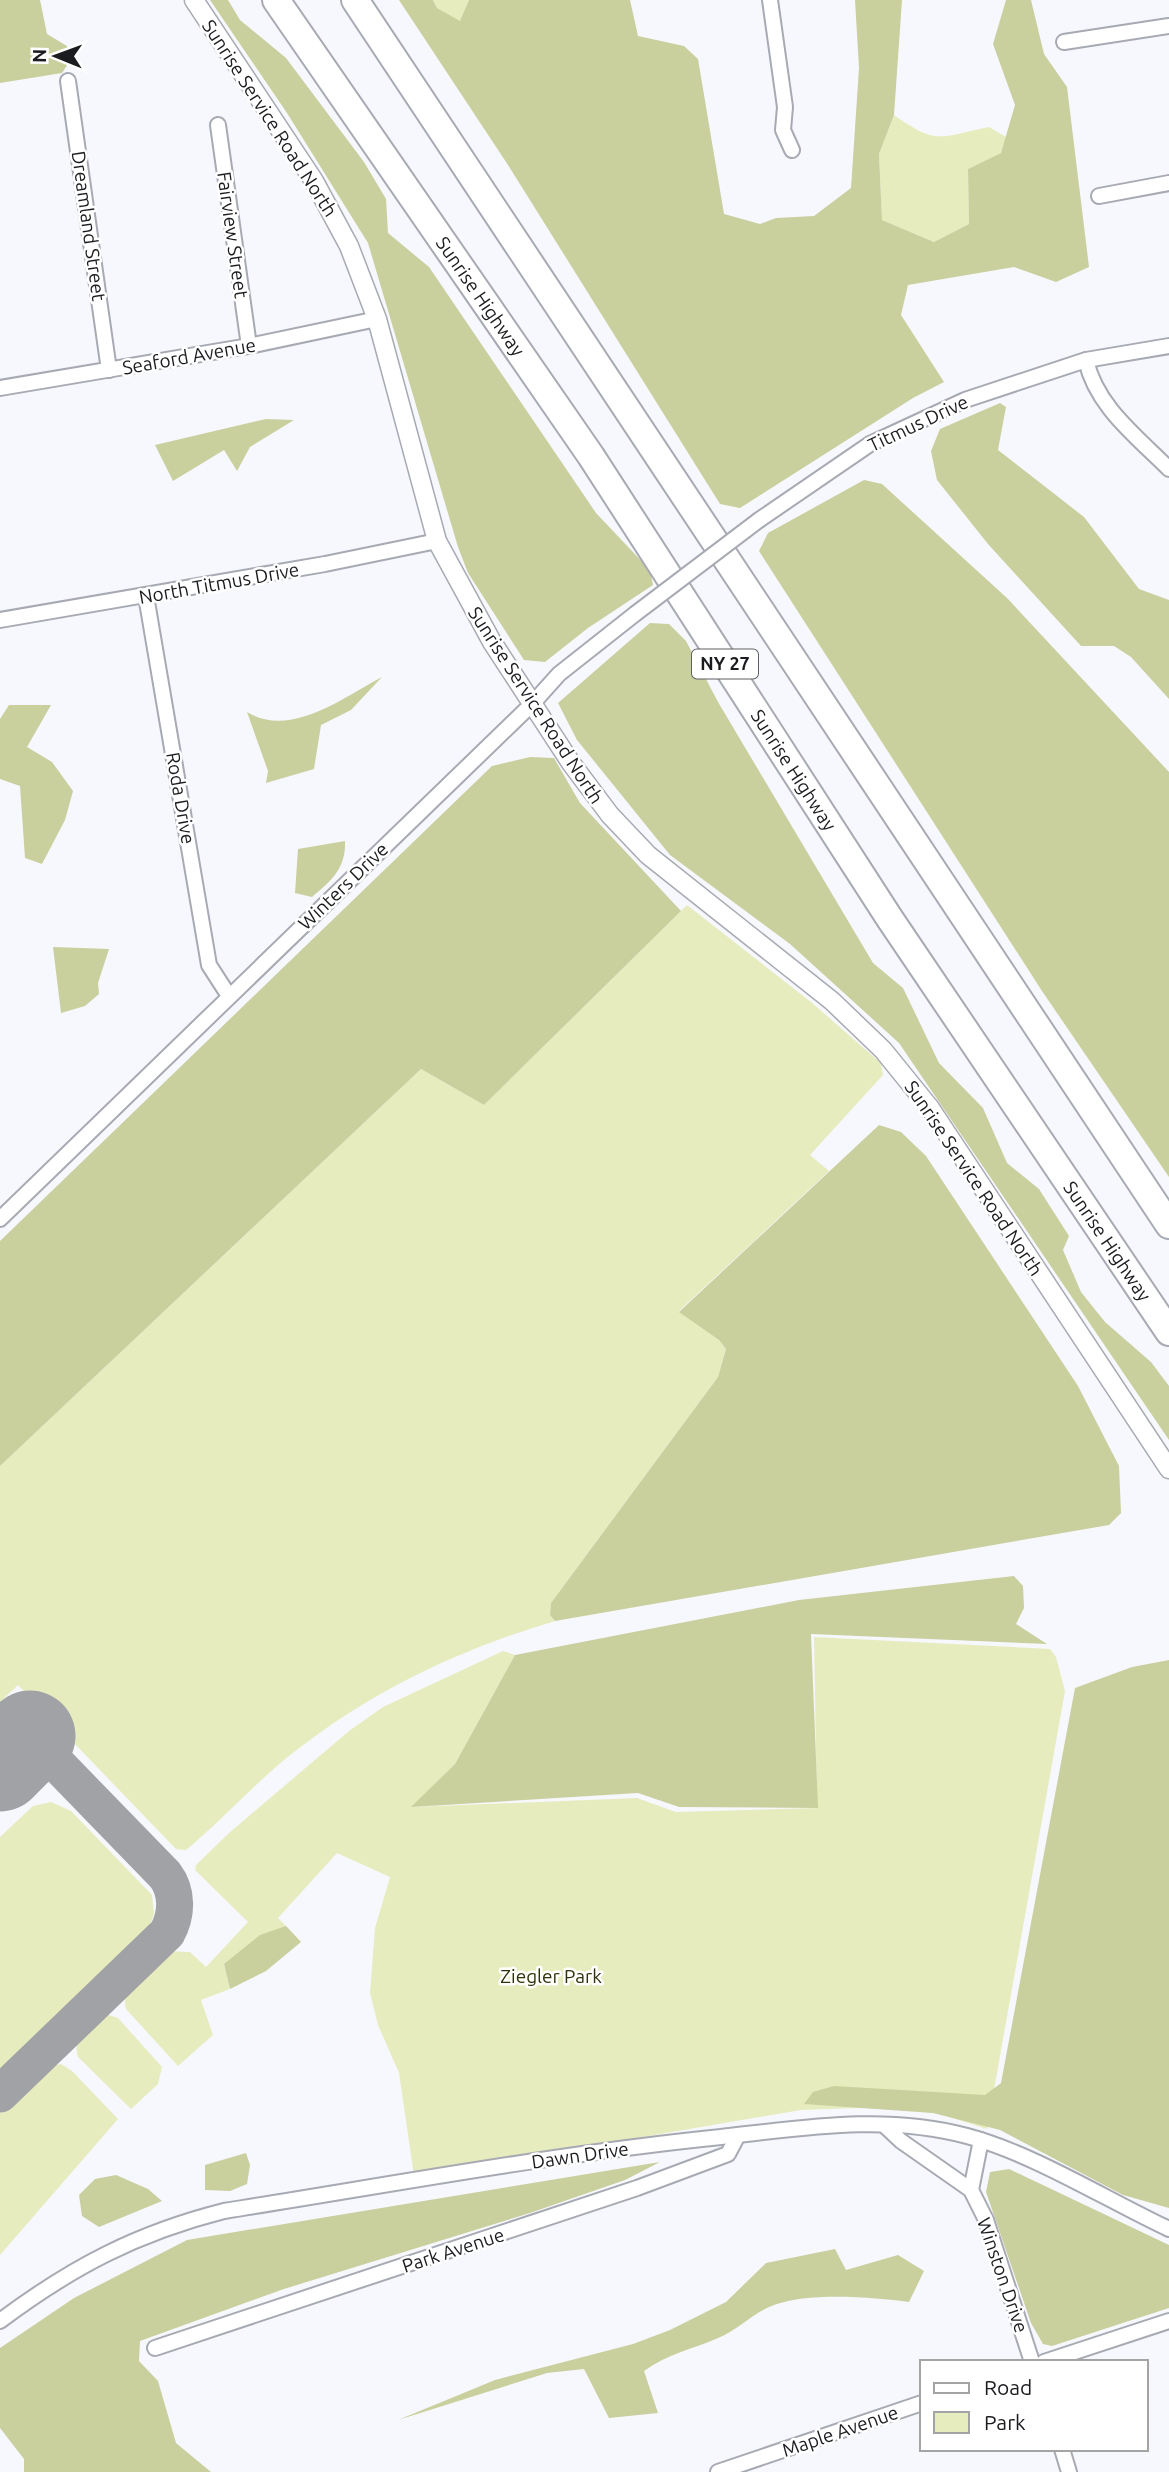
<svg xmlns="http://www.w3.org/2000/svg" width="1169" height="2472" font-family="Ubuntu,sans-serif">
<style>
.green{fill:#e7ecbe}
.forest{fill:#cacf9e}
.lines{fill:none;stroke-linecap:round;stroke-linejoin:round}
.taxiway{stroke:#a0a2a6;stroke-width:37}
.runway{stroke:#a0a2a6;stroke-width:91}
.minor-casing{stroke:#a8aab3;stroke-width:18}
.tertiary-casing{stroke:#a8aab3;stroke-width:21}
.motorway-casing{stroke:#a8aab3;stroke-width:30}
.minor{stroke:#fff;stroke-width:14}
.tertiary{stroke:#fff;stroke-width:18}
.motorway{stroke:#fff;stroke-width:26}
.minor-bridge-casing{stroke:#a8aab3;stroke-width:18;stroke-linecap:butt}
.minor-bridge{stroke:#fff;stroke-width:14}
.labels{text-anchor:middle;stroke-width:5;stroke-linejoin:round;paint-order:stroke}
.shield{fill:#fff;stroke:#5f6062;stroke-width:2}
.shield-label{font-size:18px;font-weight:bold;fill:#1b1c1f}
.street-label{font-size:19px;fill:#1b1c1f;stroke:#fff}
.park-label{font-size:19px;fill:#2f310a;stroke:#fff}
</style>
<rect width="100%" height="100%" fill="#f7f8fe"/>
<g class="green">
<path d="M 433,0 L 469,0 L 460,22 L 437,8 Z"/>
<path d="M 894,115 C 938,146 939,137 989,127 L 1006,137 L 1001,153 L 968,169 L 969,224 L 934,242 L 882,220 L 879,154 Z"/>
<path d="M 687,905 L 811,1002 L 881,1063 L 883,1075 L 810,1155 L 829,1171 L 679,1311 L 719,1340 L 726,1349 L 718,1377 L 551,1603 L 550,1615 L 555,1621 C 461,1649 376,1689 298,1749 C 258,1779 225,1818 186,1850 L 176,1849 L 18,1685 L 0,1702 L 0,1466 L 421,1069 L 484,1105 Z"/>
<path d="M 814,1637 L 1050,1649 L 1056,1657 L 1065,1691 L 987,2129 L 940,2114 L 888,2107 L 801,2110 L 414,2176 L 399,2073 L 378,2025 L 370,1993 L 375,1928 L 390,1877 L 337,1853 L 278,1918 L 286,1926 L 224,1964 L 230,1989 L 201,2000 L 213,2035 L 178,2066 L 126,2009 C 119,1985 151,1966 167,1951 L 190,1952 L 206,1967 L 248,1922 L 195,1870 L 196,1865 L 229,1833 L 349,1731 L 383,1707 L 503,1651 L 515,1655 L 455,1764 L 412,1807 L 637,1798 L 676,1812 L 817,1808 Z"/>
<path d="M 51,1802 L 71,1811 L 152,1895 L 154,1914 L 146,1936 L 0,2077 L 0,1837 L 33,1806 Z"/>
<path d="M 109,2015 L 118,2018 L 162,2067 L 158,2084 L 131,2109 L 78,2057 C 71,2035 91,2022 109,2015 Z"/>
<path d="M 61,2064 L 72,2071 L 118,2119 L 0,2255 L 0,2113 L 48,2067 Z"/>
</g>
<g class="forest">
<path d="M 0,0 L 40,0 L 47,34 L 67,46 L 72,58 L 62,73 L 0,83 Z"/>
<path d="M 210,0 L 228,0 L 240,20 L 286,58 L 364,162 L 386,199 L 388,233 L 429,267 L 596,513 L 650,570 L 653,585 L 588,628 L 545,662 L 524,660 L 468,573 L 458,547 L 368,243 L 287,113 Z"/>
<path d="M 399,0 L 433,0 L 437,8 L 460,21 L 469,0 L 630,0 L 638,36 L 684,46 L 698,59 L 724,214 L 760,224 L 776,218 L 814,216 L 851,188 L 859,68 L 855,0 L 902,0 L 894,115 L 879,154 L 882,220 L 934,242 L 969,224 L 968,169 L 1001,153 L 1015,105 L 993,44 L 1006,0 L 1031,0 L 1044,54 L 1067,87 L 1089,267 L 1056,282 L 1014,267 L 908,285 L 901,315 L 944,382 L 913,398 L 740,508 L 720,504 L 508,165 Z"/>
<path d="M 1000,403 L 1006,407 L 998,450 L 1084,517 L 1139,589 L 1169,600 L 1169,699 L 1131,657 L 1114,646 L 1081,646 L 988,544 L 937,480 L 931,451 L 940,429 Z"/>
<path d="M 266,419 L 294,420 L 250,447 L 237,471 L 224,450 L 173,481 L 155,445 Z"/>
<path d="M 864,480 L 882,484 L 1007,598 L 1169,772 L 1169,1177 L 1042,991 L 759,551 L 768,533 Z"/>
<path d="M 650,623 L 669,624 L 686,641 L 718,702 L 873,963 L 903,988 L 939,1063 L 983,1108 L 1007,1163 L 1039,1189 L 1069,1236 L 1063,1250 L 1081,1292 L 1105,1322 L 1151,1362 L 1169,1386 L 1169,1440 L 899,1043 L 790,944 L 670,855 L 577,740 L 558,703 Z"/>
<path d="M 382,677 L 351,710 L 321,725 L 314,769 L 266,783 L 268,771 L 247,712 C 290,739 344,697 382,677 Z"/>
<path d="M 9,705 L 51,705 L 27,747 L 52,762 L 73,791 L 65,820 L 42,864 L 25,858 L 20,786 L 0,779 L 0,719 Z"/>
<path d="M 530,757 L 554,758 L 580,803 L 681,911 L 484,1105 L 421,1069 L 0,1466 L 0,1241 L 492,766 Z"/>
<path d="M 345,841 C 346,868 332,880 312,897 L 295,893 L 298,849 Z"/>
<path d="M 53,947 L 109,949 L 98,983 L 99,994 L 85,1006 L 61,1013 Z"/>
<path d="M 879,1125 L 901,1132 L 926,1156 L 1078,1386 L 1119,1466 L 1121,1513 L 1109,1525 L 555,1621 L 550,1615 L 551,1603 L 718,1377 L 726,1349 L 719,1340 L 679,1312 Z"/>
<path d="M 1014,1576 L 1023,1586 L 1024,1608 L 1016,1624 L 1047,1644 L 811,1634 L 818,1808 L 679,1807 L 638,1793 L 411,1807 L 455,1764 L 515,1655 L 799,1600 Z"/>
<path d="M 1169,1660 L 1169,2208 L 1123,2195 L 1000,2130 L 933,2113 L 804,2104 L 813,2092 L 834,2086 L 985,2095 L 1001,2083 L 1075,1688 L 1132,1667 Z"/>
<path d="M 286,1926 L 301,1942 L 266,1971 L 230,1989 L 224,1964 L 260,1935 Z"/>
<path d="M 246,2153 L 250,2165 L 247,2184 L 230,2191 L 205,2190 L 205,2165 Z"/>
<path d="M 660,2162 L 625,2180 L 530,2213 L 284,2289 L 140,2341 L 139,2361 L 158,2381 L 176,2443 L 211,2472 L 24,2472 L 24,2459 L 0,2428 L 0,2348 L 74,2298 L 187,2240 Z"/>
<path d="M 1009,2169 L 1169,2245 L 1169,2308 L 1052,2346 L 1043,2344 L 1031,2323 L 986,2192 L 990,2172 Z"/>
<path d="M 116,2175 L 148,2189 L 162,2201 L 99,2227 L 82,2216 L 79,2195 L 95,2179 Z"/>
<path d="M 835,2249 L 846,2270 L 898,2255 L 924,2271 L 909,2302 C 873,2297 808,2292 774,2305 C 754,2312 738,2330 718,2338 C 693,2349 667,2354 644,2371 L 658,2413 L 609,2418 L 584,2369 L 547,2373 L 398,2420 L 495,2380 L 633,2344 L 670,2330 L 726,2302 L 766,2263 Z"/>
</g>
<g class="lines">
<path class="taxiway" d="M 0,2094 L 167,1933 C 177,1915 178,1892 165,1875 L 30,1736"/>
<path class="runway" d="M 0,1766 L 30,1736"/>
<defs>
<g id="minor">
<path d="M 770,0 L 785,107 L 783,130 L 792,150"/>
<path d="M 1064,42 L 1169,26"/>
<path d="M 68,81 L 109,370"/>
<path d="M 218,125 L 249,346"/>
<path d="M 1099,196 L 1169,183"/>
<path d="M 1086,360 C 1096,406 1136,436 1169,469"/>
<path d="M 0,388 L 249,346 L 377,319"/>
<path d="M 759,520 L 870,444 L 965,400 L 1086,360 L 1169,346"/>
<path d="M 146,596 L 209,965 L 229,996"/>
<path d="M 0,620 L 325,564 L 437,541"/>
<path d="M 0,1219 L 533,703 L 559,674 L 635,614"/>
<path d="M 885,2126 L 901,2141 L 971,2190 L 986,2220 L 1032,2362"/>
<path d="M 971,2190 L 981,2140"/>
<path d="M 0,2321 C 72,2267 137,2233 224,2211 C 389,2185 554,2154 721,2137 C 803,2128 885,2114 967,2136 C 1032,2153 1107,2200 1169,2229"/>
<path d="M 155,2348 L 637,2188 L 728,2154 L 738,2135"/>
<path d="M 1044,2362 L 1169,2321"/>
<path d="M 1062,2449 L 1069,2472"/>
<path d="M 718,2472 L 922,2403"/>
</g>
<path id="tertiary" d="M 194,0 L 314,181 L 349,246 L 377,319 L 437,541 L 492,642 L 571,763 L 610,815 L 648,855 L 832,1001 L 883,1050 L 930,1108 L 1169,1469"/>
<g id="motorway">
<path id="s1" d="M 276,0 L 591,456 L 890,919 L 1169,1332"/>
<path d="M 355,0 L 1169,1225"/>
</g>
</defs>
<use href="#minor" class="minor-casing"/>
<use href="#tertiary" class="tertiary-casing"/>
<use href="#motorway" class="motorway-casing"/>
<use href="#minor" class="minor"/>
<use href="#tertiary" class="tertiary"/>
<use href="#motorway" class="motorway"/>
<defs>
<path id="minor-bridge" d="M 635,614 L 759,520"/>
</defs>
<use href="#minor-bridge" class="minor-bridge-casing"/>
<use href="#minor-bridge" class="minor-bridge"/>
</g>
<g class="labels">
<rect class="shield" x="692" y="649.5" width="66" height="29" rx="5"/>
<g class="shield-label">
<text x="725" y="670">NY 27</text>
</g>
<g class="street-label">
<text transform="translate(270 118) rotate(57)" y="7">Sunrise Service Road North</text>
<text transform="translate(89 226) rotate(82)" y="7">Dreamland Street</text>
<text transform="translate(233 235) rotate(82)" y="7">Fairview Street</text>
<text dy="7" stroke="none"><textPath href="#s1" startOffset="360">Sunrise Highway</textPath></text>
<text transform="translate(189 356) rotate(-10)" y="7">Seaford Avenue</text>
<text transform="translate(918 423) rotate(-25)" y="7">Titmus Drive</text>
<text transform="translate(219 583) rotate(-10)" y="7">North Titmus Drive</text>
<text transform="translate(536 705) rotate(57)" y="7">Sunrise Service Road North</text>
<text dy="7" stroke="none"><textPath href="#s1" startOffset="928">Sunrise Highway</textPath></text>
<text transform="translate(181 798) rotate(80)" y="7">Roda Drive</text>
<text transform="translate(343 886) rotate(-44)" y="7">Winters Drive</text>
<text transform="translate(974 1178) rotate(56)" y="7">Sunrise Service Road North</text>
<text dy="7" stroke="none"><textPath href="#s1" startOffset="1494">Sunrise Highway</textPath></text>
<text transform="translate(580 2155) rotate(-8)" y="7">Dawn Drive</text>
<text transform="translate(453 2250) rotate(-18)" y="7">Park Avenue</text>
<text transform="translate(1003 2275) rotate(71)" y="7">Winston Drive</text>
<text transform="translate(840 2431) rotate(-19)" y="7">Maple Avenue</text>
</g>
<g class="park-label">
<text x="551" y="1983">Ziegler Park</text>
</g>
</g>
<rect x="920" y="2360" width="228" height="91" fill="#ffffff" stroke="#a4a4a5" stroke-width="2"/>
<rect x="934" y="2383" width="35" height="10" fill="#ffffff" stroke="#a4a4a5" stroke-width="2"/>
<text x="984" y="2395" font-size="21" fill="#1b1c1f">Road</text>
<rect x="934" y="2412" width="35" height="21" fill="#e7ecbe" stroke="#a4a4a5" stroke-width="2"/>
<text x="984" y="2430" font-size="21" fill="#1b1c1f">Park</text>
<g transform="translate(56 56) rotate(271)" stroke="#ffffff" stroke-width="5" paint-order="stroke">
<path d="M0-5L12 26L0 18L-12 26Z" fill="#1b1c1f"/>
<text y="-10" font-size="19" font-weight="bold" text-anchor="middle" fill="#1b1c1f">N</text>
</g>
</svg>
